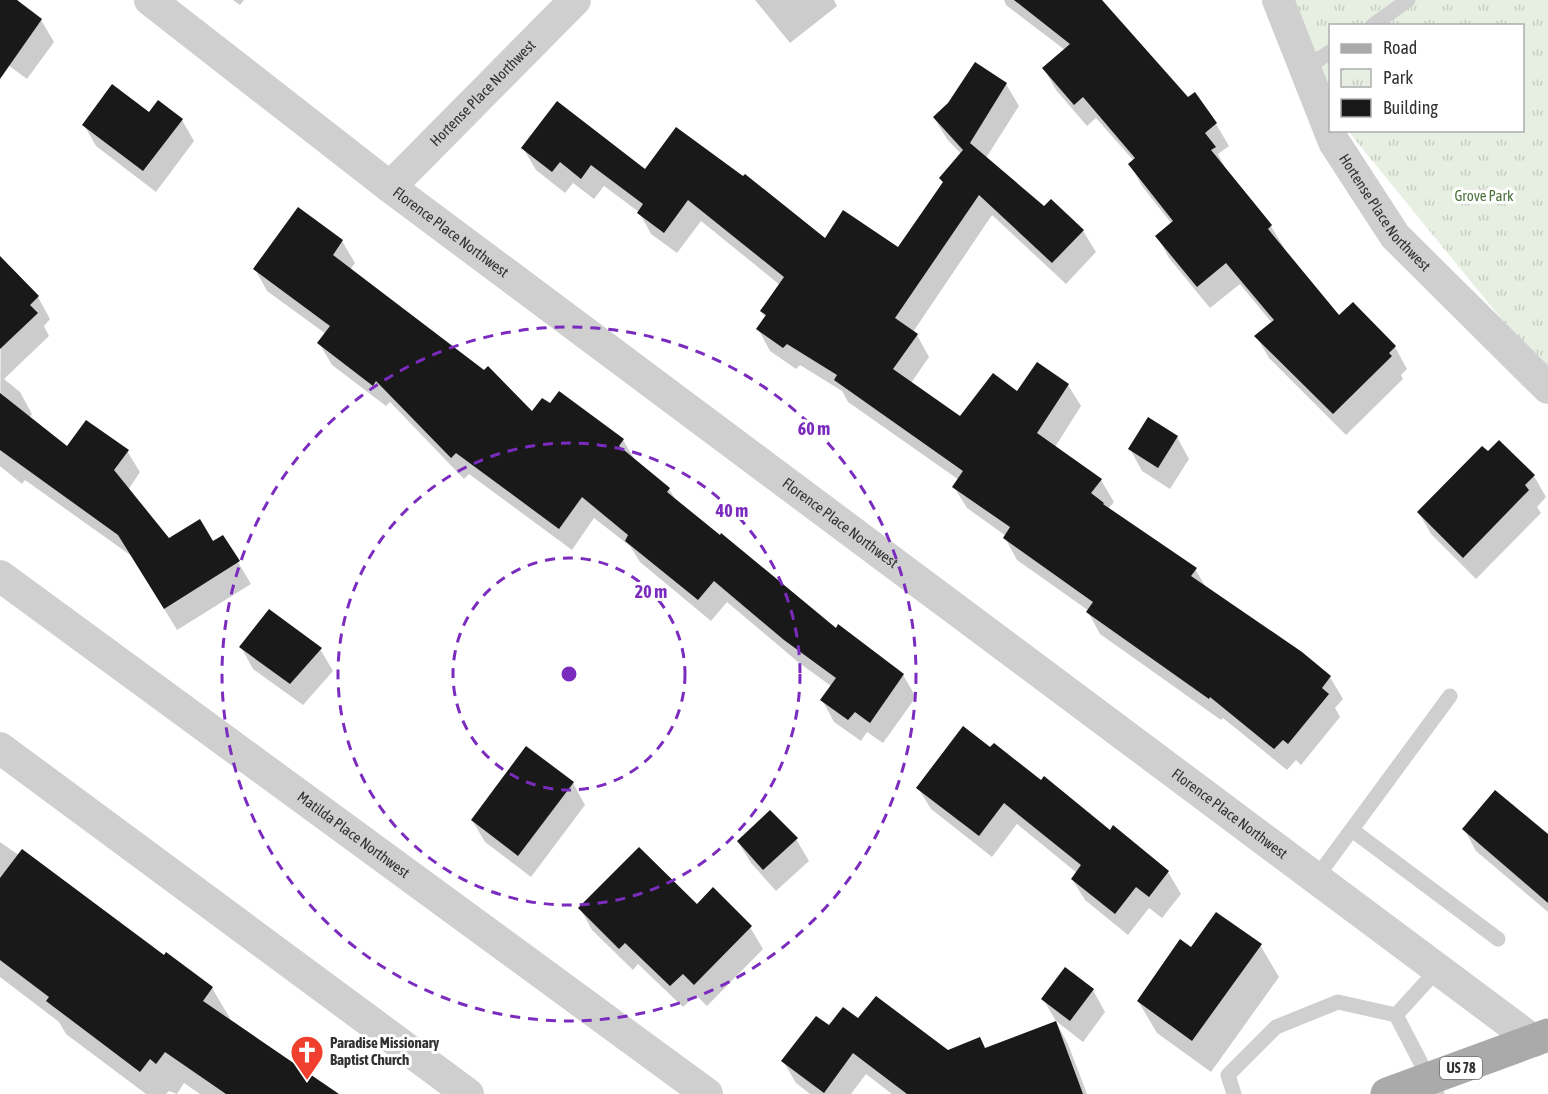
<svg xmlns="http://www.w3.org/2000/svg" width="1548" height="1094" font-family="'Asap Condensed',sans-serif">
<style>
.park{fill:url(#park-tufts)}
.shadow{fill:#0003}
.building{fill:#191919}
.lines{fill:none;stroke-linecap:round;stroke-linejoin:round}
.service{stroke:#cfcfcf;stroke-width:15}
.minor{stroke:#cfcfcf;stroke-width:32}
.primary{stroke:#aaa;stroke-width:33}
.ring{fill:none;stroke:#7b2cbf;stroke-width:3;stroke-dasharray:10 8}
.labels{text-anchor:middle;stroke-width:6;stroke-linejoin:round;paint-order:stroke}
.shield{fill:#fff;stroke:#707070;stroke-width:1.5}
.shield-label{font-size:14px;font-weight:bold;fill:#323232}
.street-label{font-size:15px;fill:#323232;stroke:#fff}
.park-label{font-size:15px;fill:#4d723c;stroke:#fff}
.poi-label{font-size:15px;font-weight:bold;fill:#323232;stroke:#fff;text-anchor:start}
.centre{fill:#7b2cbf;stroke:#fff;stroke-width:3}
.ring-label{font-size:18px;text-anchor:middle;font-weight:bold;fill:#7b2cbf;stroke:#fff;stroke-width:6;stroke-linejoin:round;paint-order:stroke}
</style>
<defs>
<pattern id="park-tufts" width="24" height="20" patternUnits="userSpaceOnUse" patternTransform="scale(1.5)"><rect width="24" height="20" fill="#e6efe1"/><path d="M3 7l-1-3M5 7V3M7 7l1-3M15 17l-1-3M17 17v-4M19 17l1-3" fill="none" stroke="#c6cdc2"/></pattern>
</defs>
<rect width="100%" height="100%" fill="#fff"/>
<path class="park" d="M 1283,0 L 1548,0 L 1548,376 L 1348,131 L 1522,130 L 1522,26 L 1330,26 L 1330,102 Z"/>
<g class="shadow">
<path d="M 0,0 L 14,0 L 41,20 L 54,42 L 27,79 L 0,59 Z"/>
<path d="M 233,0 L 244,0 L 240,5 Z"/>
<path d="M 755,0 L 834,0 L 837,6 L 790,43 Z"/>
<path d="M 1004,0 L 1098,0 L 1188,99 L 1195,94 L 1216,124 L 1229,146 L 1218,154 L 1226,170 L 1271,226 L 1284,248 L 1282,249 L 1339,317 L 1395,347 L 1407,369 L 1401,375 L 1403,379 L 1346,435 L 1269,358 L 1256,336 L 1272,323 L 1240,284 L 1210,308 L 1169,258 L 1157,236 L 1172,224 L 1142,186 L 1130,164 L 1134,161 L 1096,118 L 1087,126 L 1056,90 L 1044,69 L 1065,50 L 1006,5 Z"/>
<path d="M 975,64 L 1006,84 L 1019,106 L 986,158 L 1045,208 L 1083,231 L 1096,252 L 1066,284 L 992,215 L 913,332 L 917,335 L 929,357 L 911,383 L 960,418 L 1017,393 L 1068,385 L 1081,406 L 1055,447 L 1101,480 L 1114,502 L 1108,509 L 1195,569 L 1207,589 L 1330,677 L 1343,699 L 1335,708 L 1340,717 L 1301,765 L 1296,760 L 1287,770 L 1223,718 L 1221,720 L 1100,634 L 1088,612 L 1089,611 L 1017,560 L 1005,538 L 1006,536 L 967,508 L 954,487 L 959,480 L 848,402 L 842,391 L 800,365 L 796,369 L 770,351 L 758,329 L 766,318 L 761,311 L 780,285 L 701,221 L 677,253 L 651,234 L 639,212 L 604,186 L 594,199 L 573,183 L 565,193 L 536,170 L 523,148 L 645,171 L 825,240 L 899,249 L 943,183 L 941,179 L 961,154 L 947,139 L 934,118 L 949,104 Z"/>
<path d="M 149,114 L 182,120 L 194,141 L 156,192 L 96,146 L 84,125 Z"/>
<path d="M 299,209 L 342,241 L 355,263 L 350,270 L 532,414 L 623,440 L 636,462 L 669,489 L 677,502 L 836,630 L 839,626 L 903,675 L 916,697 L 883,743 L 867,732 L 861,741 L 834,722 L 822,700 L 831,686 L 798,662 L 727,602 L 711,621 L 640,562 L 630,546 L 594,518 L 572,550 L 469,474 L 464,479 L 390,402 L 386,406 L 332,365 L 319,343 L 326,334 L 267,291 L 255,269 Z"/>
<path d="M 1,260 L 38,297 L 50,319 L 44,326 L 49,336 L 4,379 L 20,392 L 32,414 L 29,418 L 67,448 L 127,451 L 140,472 L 128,490 L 169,540 L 213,543 L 223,537 L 251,584 L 177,630 L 133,557 L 25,480 L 22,484 L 0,466 Z"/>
<path d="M 1177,437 L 1189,459 L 1170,489 L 1142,471 L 1130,449 Z"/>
<path d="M 1488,453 L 1534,476 L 1546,497 L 1537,507 L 1541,513 L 1476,579 L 1431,534 L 1419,513 Z"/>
<path d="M 241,647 L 320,649 L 333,671 L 303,705 L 253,669 Z"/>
<path d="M 963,728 L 1168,872 L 1181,894 L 1162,918 L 1149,908 L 1128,935 L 1085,900 L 1072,879 L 1077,873 L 1017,824 L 992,857 L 931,809 L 918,788 Z"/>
<path d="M 573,783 L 585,805 L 531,877 L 485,842 L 472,820 Z"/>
<path d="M 1464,829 L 1548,836 L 1548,912 L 1476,851 Z"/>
<path d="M 796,839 L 809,861 L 776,891 L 751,863 L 738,842 Z"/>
<path d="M 0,842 L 164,957 L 212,988 L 231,1020 L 336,1094 L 200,1094 L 184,1083 L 177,1094 L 169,1091 L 166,1094 L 146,1094 L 66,1034 L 59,1022 L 0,977 Z"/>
<path d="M 697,906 L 750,927 L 763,949 L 707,1006 L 696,995 L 683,1007 L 638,964 L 633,970 L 592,930 L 580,908 Z"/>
<path d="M 1260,945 L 1279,977 L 1211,1072 L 1157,1033 L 1138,1001 L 1192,949 Z"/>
<path d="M 1093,990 L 1105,1012 L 1083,1042 L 1056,1021 L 1043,999 Z"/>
<path d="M 858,1020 L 947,1052 L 986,1049 L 1056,1022 L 1068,1044 L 1087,1094 L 892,1094 L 866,1074 L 851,1094 L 810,1094 L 796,1083 L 783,1061 L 829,1028 Z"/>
</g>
<g class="building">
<path d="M 0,0 L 17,0 L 42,19 L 0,79 Z"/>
<path d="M 1014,0 L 1102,0 L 1188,97 L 1195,92 L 1217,123 L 1205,133 L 1216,147 L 1211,150 L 1272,225 L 1268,229 L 1339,315 L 1353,302 L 1396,346 L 1389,353 L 1392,356 L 1333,414 L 1254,336 L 1274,320 L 1226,263 L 1197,287 L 1155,236 L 1173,221 L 1128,164 L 1135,158 L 1083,97 L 1074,105 L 1042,68 L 1070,44 Z"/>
<path d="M 975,62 L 1007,83 L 970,143 L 1044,206 L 1051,199 L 1084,230 L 1052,263 L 979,195 L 895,318 L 918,334 L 893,369 L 960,416 L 993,373 L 1017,391 L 1037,362 L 1069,384 L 1037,433 L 1102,479 L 1091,493 L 1104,503 L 1103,504 L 1197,568 L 1191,576 L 1302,652 L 1331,676 L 1322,688 L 1329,694 L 1288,744 L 1283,740 L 1274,749 L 1210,697 L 1209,699 L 1086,612 L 1093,602 L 1003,538 L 1010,527 L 952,487 L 963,471 L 834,380 L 837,375 L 787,344 L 783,348 L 756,329 L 766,315 L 760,311 L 784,277 L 688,200 L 664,233 L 637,213 L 643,204 L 591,165 L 581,179 L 560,162 L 552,172 L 521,148 L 557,101 L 645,169 L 676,127 L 743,176 L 745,174 L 825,238 L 843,210 L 898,247 L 943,182 L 939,178 L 963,150 L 933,117 L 948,103 Z"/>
<path d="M 112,84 L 149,112 L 158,100 L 183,119 L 143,171 L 82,125 Z"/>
<path d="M 298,207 L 343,240 L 333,255 L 484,370 L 488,366 L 532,411 L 542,398 L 550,403 L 559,391 L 624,439 L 619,446 L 670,488 L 667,492 L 720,535 L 721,533 L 836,628 L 838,624 L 904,674 L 870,723 L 855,712 L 848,720 L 820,700 L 836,678 L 784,640 L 714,581 L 698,600 L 625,541 L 628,535 L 582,497 L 559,529 L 456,453 L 451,458 L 376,381 L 373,386 L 317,343 L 330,326 L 253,269 Z"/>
<path d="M 0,256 L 39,296 L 30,305 L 38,313 L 0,349 Z"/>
<path d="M 0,393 L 67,446 L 86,420 L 129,450 L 114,470 L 169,538 L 200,519 L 213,541 L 223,535 L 240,561 L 164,609 L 118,535 L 0,450 Z"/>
<path d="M 1148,417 L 1178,436 L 1158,468 L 1128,449 Z"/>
<path d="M 1499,440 L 1535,475 L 1525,485 L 1529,490 L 1463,558 L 1417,512 L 1482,446 L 1488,451 Z"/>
<path d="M 269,609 L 322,648 L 290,684 L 239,647 Z"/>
<path d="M 963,726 L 990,747 L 994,743 L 1041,780 L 1044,776 L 1110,830 L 1113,825 L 1169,871 L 1149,897 L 1136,887 L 1115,914 L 1071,879 L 1081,865 L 1004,803 L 979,836 L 916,788 Z"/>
<path d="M 526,746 L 574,782 L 518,856 L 471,820 Z"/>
<path d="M 1495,790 L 1548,834 L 1548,903 L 1462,829 Z"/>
<path d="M 770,810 L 798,838 L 763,870 L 737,841 Z"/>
<path d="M 639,847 L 697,904 L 713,887 L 752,926 L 694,985 L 683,974 L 670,986 L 625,943 L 619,949 L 578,908 Z"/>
<path d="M 22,849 L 164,955 L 166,952 L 213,987 L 203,1001 L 339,1094 L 226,1094 L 165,1052 L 156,1064 L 150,1059 L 140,1072 L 46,1001 L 49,997 L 0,960 L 0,878 Z"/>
<path d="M 1216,912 L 1262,944 L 1192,1041 L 1137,1001 L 1180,939 L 1191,947 Z"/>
<path d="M 1065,967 L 1094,989 L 1070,1021 L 1041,999 Z"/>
<path d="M 876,996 L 948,1050 L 980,1037 L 985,1048 L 1056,1021 L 1083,1094 L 907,1094 L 853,1053 L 824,1093 L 781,1061 L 816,1016 L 829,1025 L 843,1007 L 858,1018 Z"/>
</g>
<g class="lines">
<g class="service">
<path d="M 1372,26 L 1408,0"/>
<path d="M 1305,69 L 1330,52"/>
<path d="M 1352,830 L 1498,939"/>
<path d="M 1316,878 L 1450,696"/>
<path d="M 1396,1015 L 1438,969"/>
<path d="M 1234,1094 L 1228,1075 L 1276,1027 L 1338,1002 L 1396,1015 L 1437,1094"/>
</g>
<g class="minor">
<path id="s1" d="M 150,0 L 390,187 L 1534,1041"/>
<path id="s2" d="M 1278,0 L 1334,142 L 1395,236 L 1548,388"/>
<path id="s3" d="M 390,187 L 575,0"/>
<path id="s4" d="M 0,576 L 707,1094"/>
<path d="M 0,748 L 468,1094"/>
</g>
<path class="primary" d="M 1387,1094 L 1548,1035"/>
</g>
<g class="ring">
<circle cx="569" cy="674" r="116"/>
<circle cx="569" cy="674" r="231"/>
<circle cx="569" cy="674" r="347"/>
</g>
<defs>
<symbol id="church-pin" viewBox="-11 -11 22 30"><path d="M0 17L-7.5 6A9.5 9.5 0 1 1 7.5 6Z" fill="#f03f2e" stroke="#fff"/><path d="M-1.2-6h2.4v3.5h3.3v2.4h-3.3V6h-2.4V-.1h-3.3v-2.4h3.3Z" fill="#fff"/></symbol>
</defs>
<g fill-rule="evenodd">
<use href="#church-pin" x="288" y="1033" width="38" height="52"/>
</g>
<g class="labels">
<rect class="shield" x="1440" y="1057" width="42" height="22" rx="4.5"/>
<g class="shield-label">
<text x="1461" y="1073">US 78</text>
</g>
<g class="street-label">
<text dy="5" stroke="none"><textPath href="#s3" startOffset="132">Hortense Place Northwest</textPath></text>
<text dy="5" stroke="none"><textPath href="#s2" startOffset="240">Hortense Place Northwest</textPath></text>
<text dy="5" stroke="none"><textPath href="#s1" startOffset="380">Florence Place Northwest</textPath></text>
<text dy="5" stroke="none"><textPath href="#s1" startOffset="866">Florence Place Northwest</textPath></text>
<text dy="5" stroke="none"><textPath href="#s1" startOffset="1352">Florence Place Northwest</textPath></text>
<text dy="5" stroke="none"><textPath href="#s4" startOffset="438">Matilda Place Northwest</textPath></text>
</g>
<g class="park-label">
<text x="1484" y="201">Grove Park</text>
</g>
<g class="poi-label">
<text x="330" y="1048">Paradise Missionary<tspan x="330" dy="17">Baptist Church</tspan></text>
</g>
</g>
<circle cx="569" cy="674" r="9" class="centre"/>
<g class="ring-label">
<text x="814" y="435">60 m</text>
<text x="732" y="517">40 m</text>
<text x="651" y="598">20 m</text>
</g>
<rect x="1329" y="24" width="195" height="108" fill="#ffffff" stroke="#adadad" stroke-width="1.5"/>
<rect x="1341" y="44" width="30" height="9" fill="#aaaaaa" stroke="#adadad" stroke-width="1.5"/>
<text x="1383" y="54" font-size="18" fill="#323232">Road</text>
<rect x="1341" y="69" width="30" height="18" fill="url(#park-tufts)" stroke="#adadad" stroke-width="1.5"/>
<text x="1383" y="84" font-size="18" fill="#323232">Park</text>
<rect x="1341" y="99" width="30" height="18" fill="#191919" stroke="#adadad" stroke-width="1.5"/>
<text x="1383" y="114" font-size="18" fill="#323232">Building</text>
</svg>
